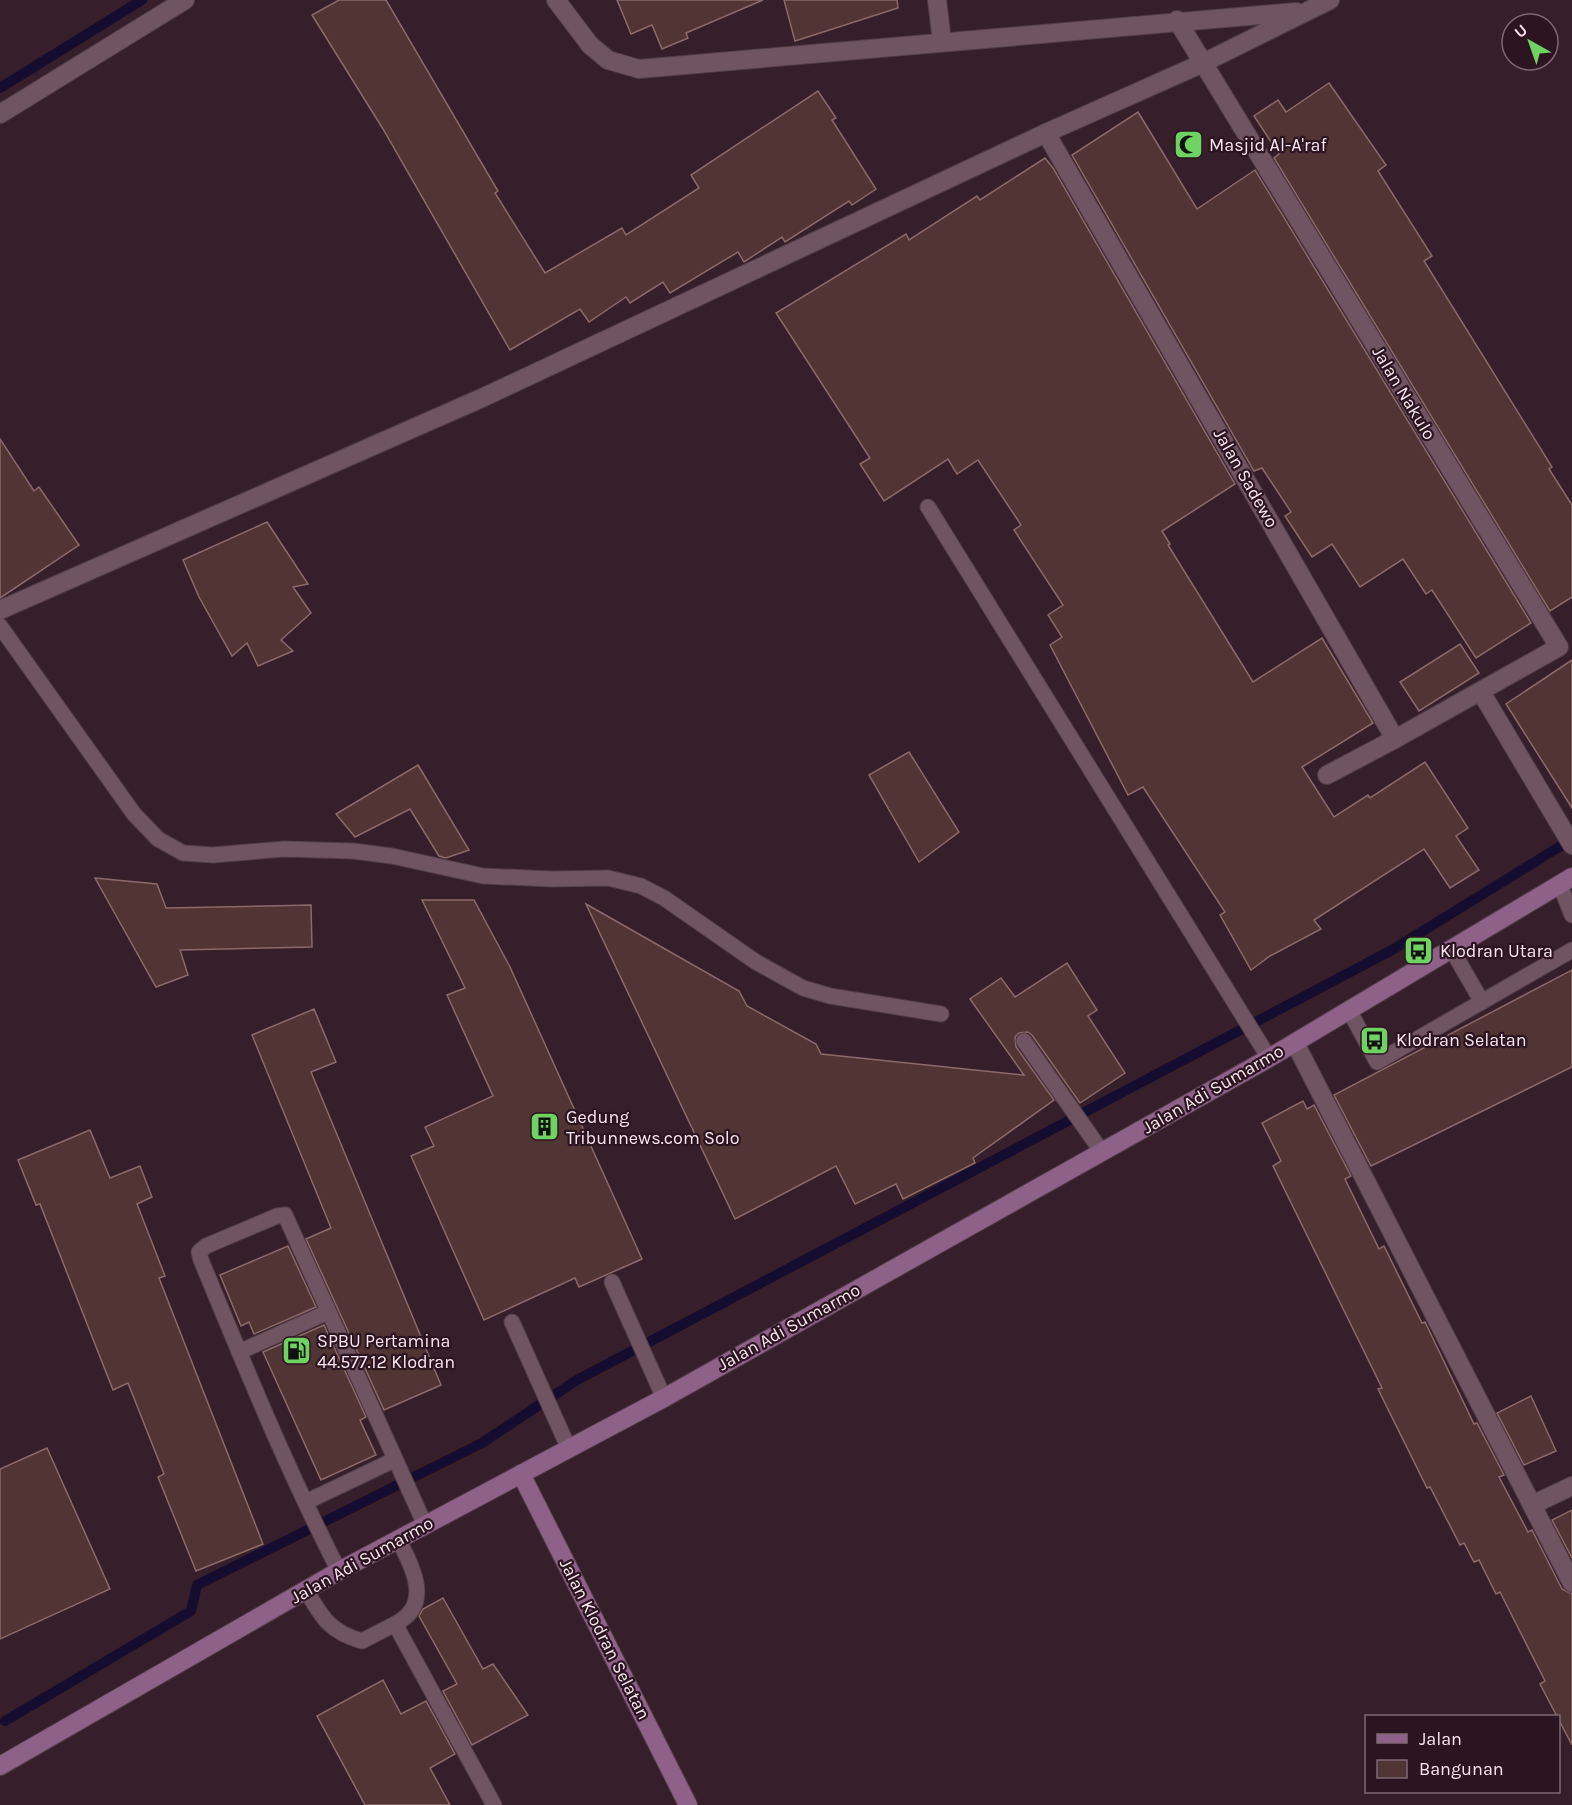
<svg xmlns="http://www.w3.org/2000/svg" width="1572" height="1805" font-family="Karla,sans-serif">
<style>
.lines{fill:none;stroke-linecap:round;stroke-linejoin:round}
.stream{stroke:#140d2f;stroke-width:10}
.building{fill:#513434;stroke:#8c6a69;stroke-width:1.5}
.lane-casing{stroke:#523d47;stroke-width:17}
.street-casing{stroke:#523d47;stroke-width:20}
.secondary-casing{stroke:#523d47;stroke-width:20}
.lane{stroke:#715461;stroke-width:15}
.street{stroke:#715461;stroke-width:18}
.secondary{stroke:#8e6188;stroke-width:18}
.labels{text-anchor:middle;stroke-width:4.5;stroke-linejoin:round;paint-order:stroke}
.poi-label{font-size:18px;fill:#f8e6ee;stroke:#2c1420;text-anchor:start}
.street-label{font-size:18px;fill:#f8e6ee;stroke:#2c1420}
</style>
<rect width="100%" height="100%" fill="#361e2a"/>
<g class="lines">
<g class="stream">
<path d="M 0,88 L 142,0"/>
<path d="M 5,1721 L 191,1611 L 197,1585 L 482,1443 L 577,1380 L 1392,950 L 1572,839"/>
</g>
</g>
<g class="building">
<path d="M 339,0 L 386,0 L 498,191 L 495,193 L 545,273 L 622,228 L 626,235 L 699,188 L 691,175 L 818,91 L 836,118 L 832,120 L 876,189 L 852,205 L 849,201 L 785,242 L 782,237 L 744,262 L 738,252 L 670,293 L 663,282 L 630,303 L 626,297 L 589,322 L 580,309 L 510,350 L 383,129 L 312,15 Z"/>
<path d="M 617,0 L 763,0 L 686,33 L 688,38 L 662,49 L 652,25 L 631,34 Z"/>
<path d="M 784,0 L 897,0 L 898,8 L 795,41 Z"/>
<path d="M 1329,83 L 1386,165 L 1378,171 L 1432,256 L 1424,261 L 1552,467 L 1549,469 L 1572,505 L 1572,597 L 1550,611 L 1274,158 L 1279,154 L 1254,116 L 1278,100 L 1286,112 Z"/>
<path d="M 1138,112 L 1197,209 L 1255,170 L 1531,623 L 1476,658 L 1432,590 L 1426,594 L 1403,559 L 1360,587 L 1332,544 L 1312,557 L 1285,516 L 1291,512 L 1262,468 L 1254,471 L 1072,155 Z"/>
<path d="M 1045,158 L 1053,168 L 1235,484 L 1162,531 L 1170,544 L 1168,545 L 1253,682 L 1322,638 L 1373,723 L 1302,767 L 1334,817 L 1368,795 L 1370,798 L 1425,762 L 1468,828 L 1456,836 L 1479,870 L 1450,888 L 1424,849 L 1314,920 L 1321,929 L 1270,956 L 1251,970 L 1220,915 L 1225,912 L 1143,787 L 1128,795 L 1050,645 L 1062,637 L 1048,615 L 1063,605 L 1014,530 L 1021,525 L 978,460 L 957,474 L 948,459 L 884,501 L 860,464 L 870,458 L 776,313 L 906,234 L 909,240 L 977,196 L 980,200 Z"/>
<path d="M 0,439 L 34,491 L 39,487 L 79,545 L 0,598 Z"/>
<path d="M 267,522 L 308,584 L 293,587 L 311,613 L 281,640 L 293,651 L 258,666 L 247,643 L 232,656 L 199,597 L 183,560 Z"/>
<path d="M 1460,644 L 1479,673 L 1419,711 L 1400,682 Z"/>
<path d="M 1572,660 L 1572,808 L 1506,704 Z"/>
<path d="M 909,752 L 959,832 L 919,862 L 869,775 Z"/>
<path d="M 418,765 L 469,850 L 446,858 L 439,856 L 410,809 L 355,837 L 336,814 Z"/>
<path d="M 95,878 L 157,884 L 166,908 L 311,905 L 312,947 L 180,950 L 188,975 L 156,987 Z"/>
<path d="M 422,900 L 474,900 L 510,967 L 642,1259 L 579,1287 L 575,1278 L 484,1320 L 411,1156 L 434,1146 L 425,1127 L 493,1096 L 447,995 L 465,988 Z"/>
<path d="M 586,904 L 739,991 L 747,1006 L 816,1044 L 821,1054 L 1024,1075 L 970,999 L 1001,978 L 1015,997 L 1067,963 L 1097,1010 L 1088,1016 L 1125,1073 L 1080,1103 L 1032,1035 L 1028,1032 L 1019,1033 L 1015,1037 L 1016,1047 L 1054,1100 L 973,1158 L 975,1163 L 903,1199 L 896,1184 L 855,1204 L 836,1166 L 735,1219 Z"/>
<path d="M 1572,970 L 1572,1067 L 1371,1166 L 1334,1095 Z"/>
<path d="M 314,1009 L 336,1062 L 311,1072 L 441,1385 L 384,1410 L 306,1239 L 331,1228 L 252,1035 Z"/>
<path d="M 1303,1101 L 1307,1109 L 1314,1105 L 1351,1176 L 1345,1179 L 1379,1249 L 1384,1246 L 1422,1323 L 1425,1322 L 1474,1424 L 1477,1423 L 1504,1475 L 1499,1477 L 1528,1532 L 1532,1530 L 1562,1589 L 1572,1594 L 1572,1745 L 1540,1684 L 1545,1681 L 1500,1592 L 1496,1594 L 1479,1560 L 1474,1562 L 1464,1543 L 1460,1545 L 1430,1487 L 1427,1488 L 1378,1389 L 1382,1388 L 1273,1166 L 1281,1161 L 1262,1123 Z"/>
<path d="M 90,1130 L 110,1178 L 140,1166 L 152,1197 L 137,1204 L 165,1276 L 159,1278 L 263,1544 L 196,1571 L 158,1477 L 164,1474 L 128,1383 L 113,1390 L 40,1204 L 36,1205 L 18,1160 Z"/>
<path d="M 288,1246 L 316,1307 L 254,1334 L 249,1322 L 241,1326 L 220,1275 Z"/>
<path d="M 324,1325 L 366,1417 L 360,1420 L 376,1455 L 321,1480 L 263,1352 Z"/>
<path d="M 1531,1396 L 1556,1451 L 1524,1465 L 1497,1413 Z"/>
<path d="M 47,1448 L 110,1589 L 0,1639 L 0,1469 Z"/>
<path d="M 1572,1510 L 1572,1558 L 1552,1520 Z"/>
<path d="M 443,1598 L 483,1669 L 493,1664 L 528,1715 L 472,1745 L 443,1691 L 457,1684 L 419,1616 L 423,1609 Z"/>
<path d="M 383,1680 L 401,1714 L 426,1701 L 455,1754 L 430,1768 L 450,1805 L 365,1805 L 317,1716 Z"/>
</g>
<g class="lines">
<defs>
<g id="lane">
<path d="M 928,507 L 1269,1058"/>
<path d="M 0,626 L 134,814 L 158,839 L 183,853 L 213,855 L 284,849 L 353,851 L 392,856 L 483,876 L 552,879 L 608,878 L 641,886 L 664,898 L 756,962 L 803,988 L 830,996 L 941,1014"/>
<path d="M 1560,885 L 1572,915"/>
<path d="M 1452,950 L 1482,1002"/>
<path d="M 1349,1010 L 1377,1062 L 1572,950"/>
<path d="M 1024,1041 L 1102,1152"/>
<path d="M 612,1282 L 664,1398"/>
<path d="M 512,1322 L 569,1449"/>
<path d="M 239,1352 L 328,1312"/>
<path d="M 306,1502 L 394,1460"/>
<path d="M 398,1539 C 413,1568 433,1605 395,1624 L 494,1805"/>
<path d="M 339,1571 C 287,1470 244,1364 201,1260 L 199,1252 L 206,1246 L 277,1216 L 285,1215 L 425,1525"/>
<path d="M 306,1590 C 322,1618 330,1632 362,1641 L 395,1624"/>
</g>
<g id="street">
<path d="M 556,0 L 590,45 L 608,60 L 639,69 L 1296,12"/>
<path d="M 937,0 L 942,41"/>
<path d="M 0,114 L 185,0"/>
<path d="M 1046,133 L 1395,739 L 1559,647 L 1177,20"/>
<path d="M 0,610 L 484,397 L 1046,133 L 1203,63 L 1330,0"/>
<path d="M 1481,692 L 1572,845"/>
<path d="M 1327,775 L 1395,739"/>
<path d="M 1295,1043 L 1572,1583"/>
<path d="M 1534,1504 L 1572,1486"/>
</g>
<g id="secondary">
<path d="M 521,1474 L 688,1805"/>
<path d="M 0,1766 L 339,1571 L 664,1398 L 1269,1058 L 1572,877"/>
</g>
</defs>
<use href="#lane" class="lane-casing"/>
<use href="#street" class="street-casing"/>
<use href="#secondary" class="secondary-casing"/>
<use href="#lane" class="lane"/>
<use href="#street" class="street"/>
<use href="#secondary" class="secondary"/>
</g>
<defs>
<symbol id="mosque-square" viewBox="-11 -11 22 22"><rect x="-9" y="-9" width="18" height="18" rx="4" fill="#6ed361" stroke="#2c1420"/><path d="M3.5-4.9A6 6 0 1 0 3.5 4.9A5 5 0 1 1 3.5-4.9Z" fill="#111"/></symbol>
<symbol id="bus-square" viewBox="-11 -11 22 22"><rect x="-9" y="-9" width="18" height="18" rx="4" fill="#6ed361" stroke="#2c1420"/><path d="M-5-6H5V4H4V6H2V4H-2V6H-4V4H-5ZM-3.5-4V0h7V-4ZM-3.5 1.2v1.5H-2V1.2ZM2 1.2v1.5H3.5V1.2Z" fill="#111"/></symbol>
<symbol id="building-square" viewBox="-11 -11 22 22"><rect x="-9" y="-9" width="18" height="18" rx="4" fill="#6ed361" stroke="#2c1420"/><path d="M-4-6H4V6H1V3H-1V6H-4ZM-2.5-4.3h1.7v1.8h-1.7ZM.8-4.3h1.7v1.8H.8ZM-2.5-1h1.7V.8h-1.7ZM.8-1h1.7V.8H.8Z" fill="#111"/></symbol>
<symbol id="fuel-square" viewBox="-11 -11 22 22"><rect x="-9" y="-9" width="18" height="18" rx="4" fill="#6ed361" stroke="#2c1420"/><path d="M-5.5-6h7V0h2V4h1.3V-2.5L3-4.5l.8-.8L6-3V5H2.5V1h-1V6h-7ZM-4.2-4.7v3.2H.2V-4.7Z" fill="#111"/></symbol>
</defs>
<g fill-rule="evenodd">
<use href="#mosque-square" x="1172" y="128" width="33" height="33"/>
<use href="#bus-square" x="1402" y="934" width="33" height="33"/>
<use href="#bus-square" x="1358" y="1024" width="33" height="33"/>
<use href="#building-square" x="528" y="1110" width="33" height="33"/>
<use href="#fuel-square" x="280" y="1334" width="33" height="33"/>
</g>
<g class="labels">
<g class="poi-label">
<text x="1209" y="151">Masjid Al-A'raf</text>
<text x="1440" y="957">Klodran Utara</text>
<text x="1396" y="1046">Klodran Selatan</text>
<text x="566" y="1123">Gedung<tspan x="566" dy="21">Tribunnews.com Solo</tspan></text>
<text x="317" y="1347">SPBU Pertamina<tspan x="317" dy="21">44.577.12 Klodran</tspan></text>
</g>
<g class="street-label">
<text transform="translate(1404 393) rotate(59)" y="6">Jalan Nakulo</text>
<text transform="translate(1246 478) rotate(60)" y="6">Jalan Sadewo</text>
<text transform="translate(1213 1089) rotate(-30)" y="6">Jalan Adi Sumarmo</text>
<text transform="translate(789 1327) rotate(-29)" y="6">Jalan Adi Sumarmo</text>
<text transform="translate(362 1560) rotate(-29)" y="6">Jalan Adi Sumarmo</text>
<text transform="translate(605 1639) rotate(63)" y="6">Jalan Klodran Selatan</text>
</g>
</g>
<rect x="1365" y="1715" width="195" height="78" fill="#2c1420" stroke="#7e6872" stroke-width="1.5"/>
<rect x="1377" y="1734" width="30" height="9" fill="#8e6188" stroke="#7e6872" stroke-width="1.5"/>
<text x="1419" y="1745" font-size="18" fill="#f8e6ee">Jalan</text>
<rect x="1377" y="1760" width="30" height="18" fill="#513434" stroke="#7e6872" stroke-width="1.5"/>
<text x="1419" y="1775" font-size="18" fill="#f8e6ee">Bangunan</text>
<g transform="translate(1530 42) rotate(320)"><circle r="28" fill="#2c1420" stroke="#7e6872" stroke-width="1.5"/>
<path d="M0-4.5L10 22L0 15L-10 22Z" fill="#6ed361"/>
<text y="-9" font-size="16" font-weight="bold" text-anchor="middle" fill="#f8e6ee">U</text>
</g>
</svg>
